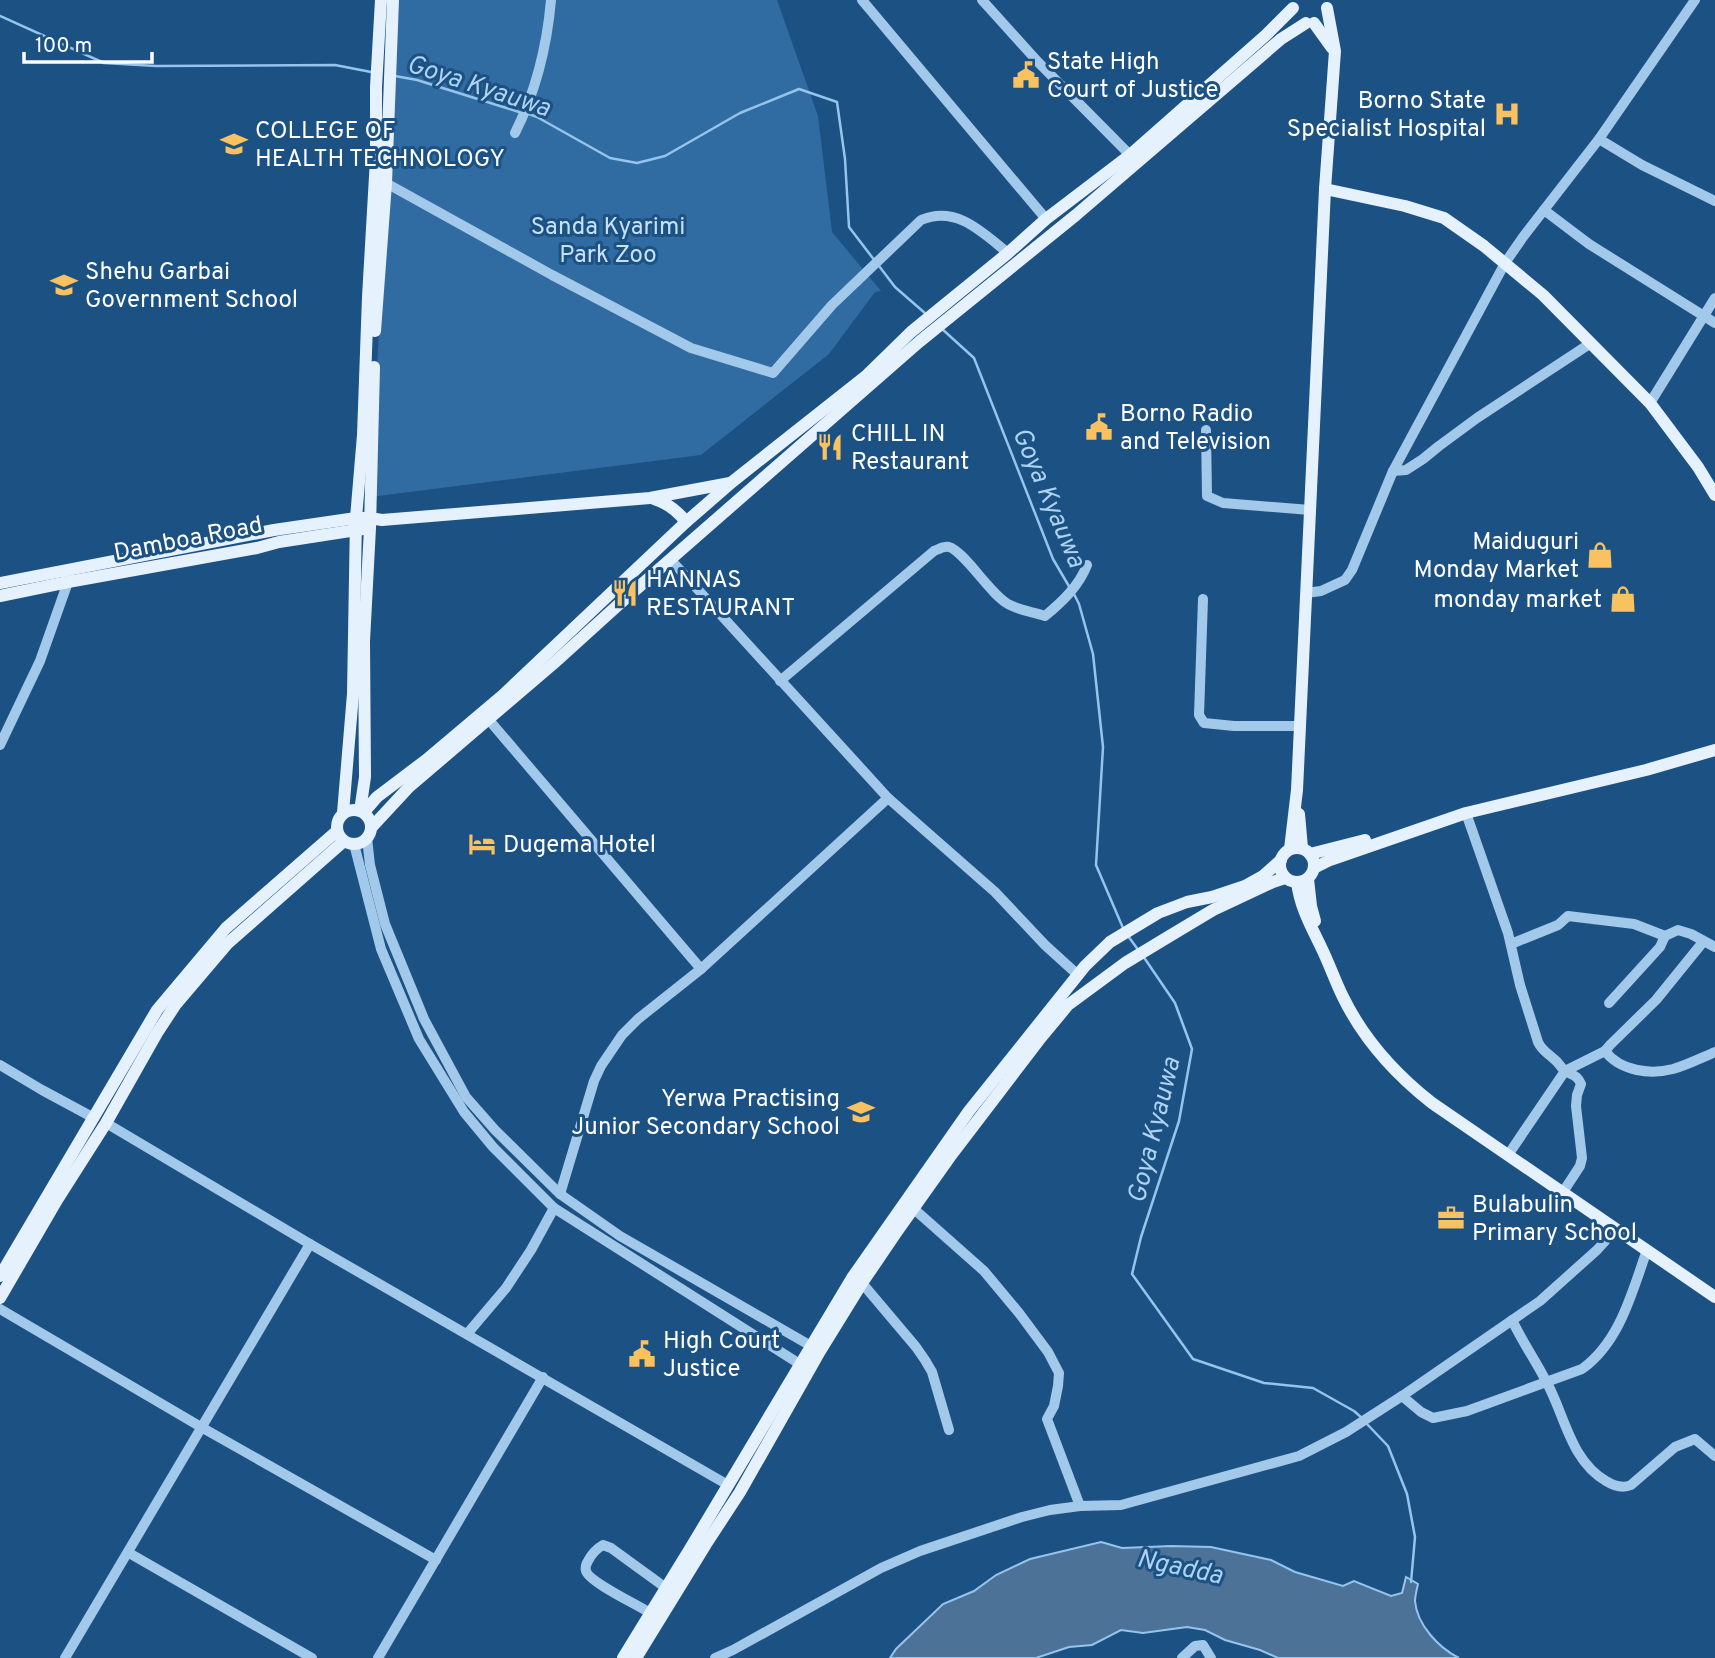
<svg xmlns="http://www.w3.org/2000/svg" width="1715" height="1658" font-family="Overpass,sans-serif">
<style>
.green{fill:#306ca1}
.water{fill:#4c7397;stroke:#95c4ec;stroke-width:2}
.lines{fill:none;stroke-linecap:round;stroke-linejoin:round}
.stream{stroke:#95c4ec;stroke-width:2.5}
.minor{stroke:#a2c8ea;stroke-width:10}
.major{stroke:#e6f1fe;stroke-width:12}
.labels{text-anchor:middle;stroke-width:6;stroke-linejoin:round;paint-order:stroke}
.poi-label{font-size:24px;fill:#fff;stroke:#1c5183;text-anchor:start}
.park-label{font-size:24px;fill:#c6e1f8;stroke:#1c5183}
.street-label{font-size:24px;fill:#fff;stroke:#1c5183}
.water-label{font-size:26px;font-style:italic;fill:#add2f2;stroke:#1c5183}
</style>
<rect width="100%" height="100%" fill="#1c5183"/>
<path class="green" d="M 397,0 L 777,0 L 818,116 L 832,232 L 881,291 L 875,292 L 829,354 L 701,455 L 370,497 Z"/>
<path class="water" d="M 1101,1542 L 1122,1548 L 1171,1546 L 1211,1547 L 1271,1560 L 1295,1572 L 1343,1586 L 1354,1581 L 1391,1596 L 1402,1593 L 1406,1577 L 1418,1584 C 1417,1589 1415,1596 1415,1601 C 1417,1625 1439,1648 1459,1658 L 1278,1658 L 1260,1650 L 1225,1640 L 1205,1630 L 1187,1627 L 1143,1633 L 1121,1630 L 1092,1645 L 1069,1647 L 1036,1658 L 890,1658 L 896,1649 L 943,1604 L 974,1591 L 996,1575 L 1030,1559 Z"/>
<g class="lines">
<g class="stream">
<path d="M 0,16 L 104,63 L 156,66 L 335,65 L 371,72"/>
<path d="M 395,76 L 417,80 L 519,112"/>
<path d="M 526,113 L 537,117 L 610,158 L 637,163 L 665,156 L 740,113 L 799,89 L 837,102 L 845,159 L 849,227 L 875,261"/>
<path d="M 879,266 L 895,287 L 926,314"/>
<path d="M 941,328 L 974,358 L 1053,559 L 1070,588"/>
<path d="M 1074,594 L 1079,604 L 1093,654 L 1103,747 L 1096,865 L 1123,928"/>
<path d="M 1128,936 L 1139,951"/>
<path d="M 1143,956 L 1175,1003 L 1192,1049 L 1179,1121 L 1141,1237 L 1132,1274 L 1193,1359 L 1264,1383 L 1313,1388 L 1354,1411 L 1362,1418"/>
<path d="M 1366,1423 L 1388,1446 L 1407,1494 L 1415,1537 L 1411,1582"/>
</g>
<g class="minor">
<path d="M 862,0 L 1046,219"/>
<path d="M 982,0 L 1038,62 L 1130,155"/>
<path d="M 515,133 C 536,91 547,46 551,0"/>
<path d="M 1599,139 L 1642,165 L 1715,201"/>
<path d="M 386,183 L 552,275 L 691,348 L 773,373 L 832,305 L 921,220 C 956,205 982,232 1008,253"/>
<path d="M 1544,210 L 1589,244 L 1715,323"/>
<path d="M 1650,403 L 1715,298"/>
<path d="M 1206,430 L 1207,496 L 1223,503 L 1310,510"/>
<path d="M 1393,471 L 1406,470 L 1423,459 L 1439,446 L 1477,418 L 1591,343"/>
<path d="M 670,559 L 888,798 L 995,892 L 1045,945 L 1078,975"/>
<path d="M 1306,593 L 1321,591 L 1345,580 L 1352,570 L 1393,471 L 1505,263 L 1523,237 L 1599,139 L 1695,0"/>
<path d="M 1203,599 L 1199,715 L 1204,723 L 1234,726 L 1300,726"/>
<path d="M 780,681 L 934,551 C 939,549 944,546 949,547 C 964,551 990,594 1008,604 C 1018,610 1033,612 1045,616 C 1062,602 1079,586 1087,565"/>
<path d="M 489,720 L 701,969"/>
<path d="M 0,745 L 40,661 L 68,582 L 68,577"/>
<path d="M 1466,813 L 1508,933 L 1520,985 L 1538,1042 C 1542,1051 1548,1053 1555,1060 C 1558,1062 1560,1066 1563,1069 C 1571,1076 1576,1073 1581,1084 L 1577,1095 L 1576,1106 L 1582,1158 L 1580,1166 L 1563,1192"/>
<path d="M 367,838 L 370,865 L 385,924 L 424,1019 L 466,1097 L 495,1130 L 560,1194 L 620,1236 L 818,1350"/>
<path d="M 354,844 L 381,949 L 419,1039 L 464,1112 L 493,1147 L 554,1208 L 806,1368"/>
<path d="M 1511,944 L 1558,925 L 1568,916 L 1634,924 L 1665,936"/>
<path d="M 1609,1003 L 1660,947 L 1665,936 L 1678,930 L 1691,934 L 1715,947"/>
<path d="M 1605,1051 L 1610,1045 L 1656,1000 L 1703,942"/>
<path d="M 0,1065 L 42,1090 L 94,1118"/>
<path d="M 106,1123 L 310,1244 L 728,1485"/>
<path d="M 1508,1155 L 1565,1071 L 1605,1051 C 1620,1071 1650,1075 1673,1069 C 1687,1065 1701,1058 1715,1052"/>
<path d="M 560,1194 L 594,1081 L 601,1066 L 622,1035 L 638,1019 L 701,969 L 888,798"/>
<path d="M 914,1209 L 984,1271 L 1019,1313 L 1048,1352 L 1059,1373 L 1058,1386 L 1054,1406 L 1047,1419 L 1080,1506"/>
<path d="M 862,1283 L 916,1347 L 925,1360 L 932,1372 L 949,1430"/>
<path d="M 0,1309 L 201,1427 L 436,1560"/>
<path d="M 1512,1320 C 1522,1341 1535,1360 1546,1381 C 1565,1415 1570,1460 1606,1481 C 1614,1486 1622,1489 1631,1485 L 1675,1447 L 1695,1439 L 1715,1456"/>
<path d="M 467,1334 L 506,1288 L 531,1250 L 554,1208"/>
<path d="M 1402,1396 L 1421,1412 L 1433,1418 L 1467,1411 L 1582,1369 C 1620,1342 1632,1292 1647,1250"/>
<path d="M 129,1553 L 312,1658"/>
<path d="M 650,1613 C 638,1605 589,1582 586,1571 C 585,1567 586,1564 588,1561 C 592,1553 596,1549 603,1545 L 611,1548 L 666,1588"/>
<path d="M 65,1658 L 310,1244"/>
<path d="M 378,1658 L 543,1377"/>
<path d="M 715,1658 L 733,1650 L 881,1568 L 920,1551 L 1022,1517 L 1050,1510 L 1080,1506 L 1121,1505 L 1299,1456 L 1346,1432 L 1402,1396 L 1540,1301 L 1597,1250 L 1616,1229"/>
<path d="M 1182,1658 L 1195,1646 L 1203,1645 L 1211,1658"/>
</g>
<g class="major">
<path d="M 1314,23 L 1332,48"/>
<path d="M 1325,189 L 1405,206 L 1444,218 L 1484,246 L 1543,295 L 1650,403 L 1698,467 L 1715,495"/>
<path d="M 375,331 L 386,183 L 393,0"/>
<path d="M 654,499 C 667,503 677,510 686,522"/>
<path d="M 0,583 L 274,530 L 356,518 L 370,518 L 382,520 L 650,498 L 730,483"/>
<path d="M 0,596 L 68,582 L 257,548 L 279,542 L 363,529"/>
<circle cx="354" cy="827" r="17"/>
<path d="M 360,811 L 365,777 L 364,641 L 370,528 L 374,367"/>
<path d="M 364,812 L 377,797 L 426,760 L 503,695 L 686,522 L 732,482 L 866,376 L 911,332 L 1008,253 L 1046,219 L 1130,155 L 1266,35 L 1293,8"/>
<path d="M 343,813 L 353,694 L 356,518 L 363,435 L 368,297 L 376,159 L 376,87 L 381,0"/>
<path d="M 1299,814 L 1302,848"/>
<path d="M 371,828 L 409,787 L 553,664 L 617,606 L 919,342 L 1076,215 L 1281,39 L 1306,23"/>
<circle cx="1297" cy="865" r="17"/>
<path d="M 1290,849 L 1297,790 L 1300,726 L 1325,189 L 1335,51 L 1327,8"/>
<path d="M 1310,854 L 1365,840"/>
<path d="M 1314,868 L 1330,860 L 1466,813 L 1646,770 L 1715,750"/>
<path d="M 1308,879 L 1311,906 L 1315,921"/>
<path d="M 1297,882 C 1300,907 1311,926 1321,947 C 1329,963 1335,981 1343,997 C 1364,1040 1395,1074 1432,1103 L 1715,1297"/>
<path d="M 0,1276 L 157,1010 L 226,928 L 337,831"/>
<path d="M 0,1298 L 57,1200 L 106,1123 L 157,1033 L 176,1004 L 227,944 L 344,841"/>
<path d="M 623,1658 L 690,1549 L 852,1278 L 969,1111 L 1085,966 L 1110,942 L 1158,913 L 1187,902 L 1212,897 L 1245,886 L 1263,876 L 1281,860"/>
<path d="M 636,1658 L 706,1544 L 740,1492 L 820,1351 L 862,1283 L 896,1233 L 952,1154 L 1039,1040 L 1068,1005 L 1125,963 L 1168,937 L 1213,910 L 1273,882 L 1285,878"/>
</g>
</g>
<defs>
<symbol id="civic-bare" viewBox="-9 -9 18 18"><path d="M-.6-6.5H3V-4.5H.6V-3L4-1V1h2V6H-6V1h2V-1L-.6-3ZM-1.2 2.5V6h2.4V2.5Z" fill="#fac160" stroke="#1c5183" stroke-width="2.5" paint-order="stroke"/></symbol>
<symbol id="hospital-bare" viewBox="-9 -9 18 18"><path d="M-5-5h3v3.5h4V-5h3V5h-3V1.5h-4V5h-3Z" fill="#fac160" stroke="#1c5183" stroke-width="2.5" paint-order="stroke"/></symbol>
<symbol id="school-bare" viewBox="-9 -9 18 18"><path d="M0-5L7-2L0 1L-7-2ZM-4 1L0 2.5L4 1V4Q0 6-4 4Z" fill="#fac160" stroke="#1c5183" stroke-width="2.5" paint-order="stroke"/></symbol>
<symbol id="restaurant-bare" viewBox="-9 -9 18 18"><path d="M-5-6h1v4h1v-4h1v4h1v-4h1v5L-1.5 .5V6h-2V.5L-5-1ZM5-6V6H3V1.5H1.5Q1.5-4 5-6Z" fill="#fac160" stroke="#1c5183" stroke-width="2.5" paint-order="stroke"/></symbol>
<symbol id="shop-bare" viewBox="-9 -9 18 18"><path d="M-5-2.5h2.3a2.7 3.5 0 0 1 5.4 0H5L5.5 6h-11ZM-1.5-2.5h3a1.5 2.3 0 0 0-3 0Z" fill="#fac160" stroke="#1c5183" stroke-width="2.5" paint-order="stroke"/></symbol>
<symbol id="hotel-bare" viewBox="-9 -9 18 18"><path d="M-6-4.5h1.5V1H6V5H4.5V3h-9V5H-6ZM-4 0a1.8 1.8 0 1 1 3.6 0ZM.5 0V-2.5h3Q6-2.5 6 0Z" fill="#fac160" stroke="#1c5183" stroke-width="2.5" paint-order="stroke"/></symbol>
<symbol id="office-bare" viewBox="-9 -9 18 18"><path d="M-6-3h4V-5.5h4V-3h4V5H-6ZM-1-4.5V-3h2v-1.5ZM-6 0V1H6V0Z" fill="#fac160" stroke="#1c5183" stroke-width="2.5" paint-order="stroke"/></symbol>
</defs>
<g fill-rule="evenodd">
<use href="#civic-bare" x="1007" y="56" width="38" height="38"/>
<use href="#hospital-bare" x="1488" y="95" width="38" height="38"/>
<use href="#school-bare" x="215" y="125" width="38" height="38"/>
<use href="#school-bare" x="45" y="266" width="38" height="38"/>
<use href="#civic-bare" x="1080" y="408" width="38" height="38"/>
<use href="#restaurant-bare" x="811" y="428" width="38" height="38"/>
<use href="#shop-bare" x="1581" y="536" width="38" height="38"/>
<use href="#restaurant-bare" x="606" y="574" width="38" height="38"/>
<use href="#shop-bare" x="1604" y="580" width="38" height="38"/>
<use href="#hotel-bare" x="463" y="825" width="38" height="38"/>
<use href="#school-bare" x="842" y="1093" width="38" height="38"/>
<use href="#office-bare" x="1432" y="1199" width="38" height="38"/>
<use href="#civic-bare" x="623" y="1335" width="38" height="38"/>
</g>
<g class="labels">
<g class="poi-label">
<text x="1047" y="69">State High<tspan x="1047" dy="28">Court of Justice</tspan></text>
<text x="1486" y="108" text-anchor="end">Borno State<tspan x="1486" dy="28">Specialist Hospital</tspan></text>
<text x="255" y="138">COLLEGE OF<tspan x="255" dy="28">HEALTH TECHNOLOGY</tspan></text>
<text x="85" y="279">Shehu Garbai<tspan x="85" dy="28">Government School</tspan></text>
<text x="1120" y="421">Borno Radio<tspan x="1120" dy="28">and Television</tspan></text>
<text x="851" y="441">CHILL IN<tspan x="851" dy="28">Restaurant</tspan></text>
<text x="1579" y="549" text-anchor="end">Maiduguri<tspan x="1579" dy="28">Monday Market</tspan></text>
<text x="646" y="587">HANNAS<tspan x="646" dy="28">RESTAURANT</tspan></text>
<text x="1602" y="607" text-anchor="end">monday market</text>
<text x="503" y="852">Dugema Hotel</text>
<text x="840" y="1106" text-anchor="end">Yerwa Practising<tspan x="840" dy="28">Junior Secondary School</tspan></text>
<text x="1472" y="1212">Bulabulin<tspan x="1472" dy="28">Primary School</tspan></text>
<text x="663" y="1348">High Court<tspan x="663" dy="28">Justice</tspan></text>
</g>
<g class="park-label">
<text x="608" y="234">Sanda Kyarimi<tspan x="608" dy="28">Park Zoo</tspan></text>
</g>
<g class="street-label">
<text transform="translate(188 538) rotate(-11)" y="8">Damboa Road</text>
</g>
<g class="water-label">
<text transform="translate(479 85) rotate(18)" y="9">Goya Kyauwa</text>
<text transform="translate(1050 497) rotate(67)" y="9">Goya Kyauwa</text>
<text transform="translate(1153 1130) rotate(-76)" y="9">Goya Kyauwa</text>
<text transform="translate(1180 1566) rotate(12)" y="9">Ngadda</text>
</g>
</g>
<path d="M24 52v10h128v-10" fill="none" stroke="#ffffff" stroke-width="3.5"/>
<text x="35" y="52" font-size="21" fill="#ffffff" stroke="#1c5183" stroke-width="5" paint-order="stroke">100 m</text>
</svg>
